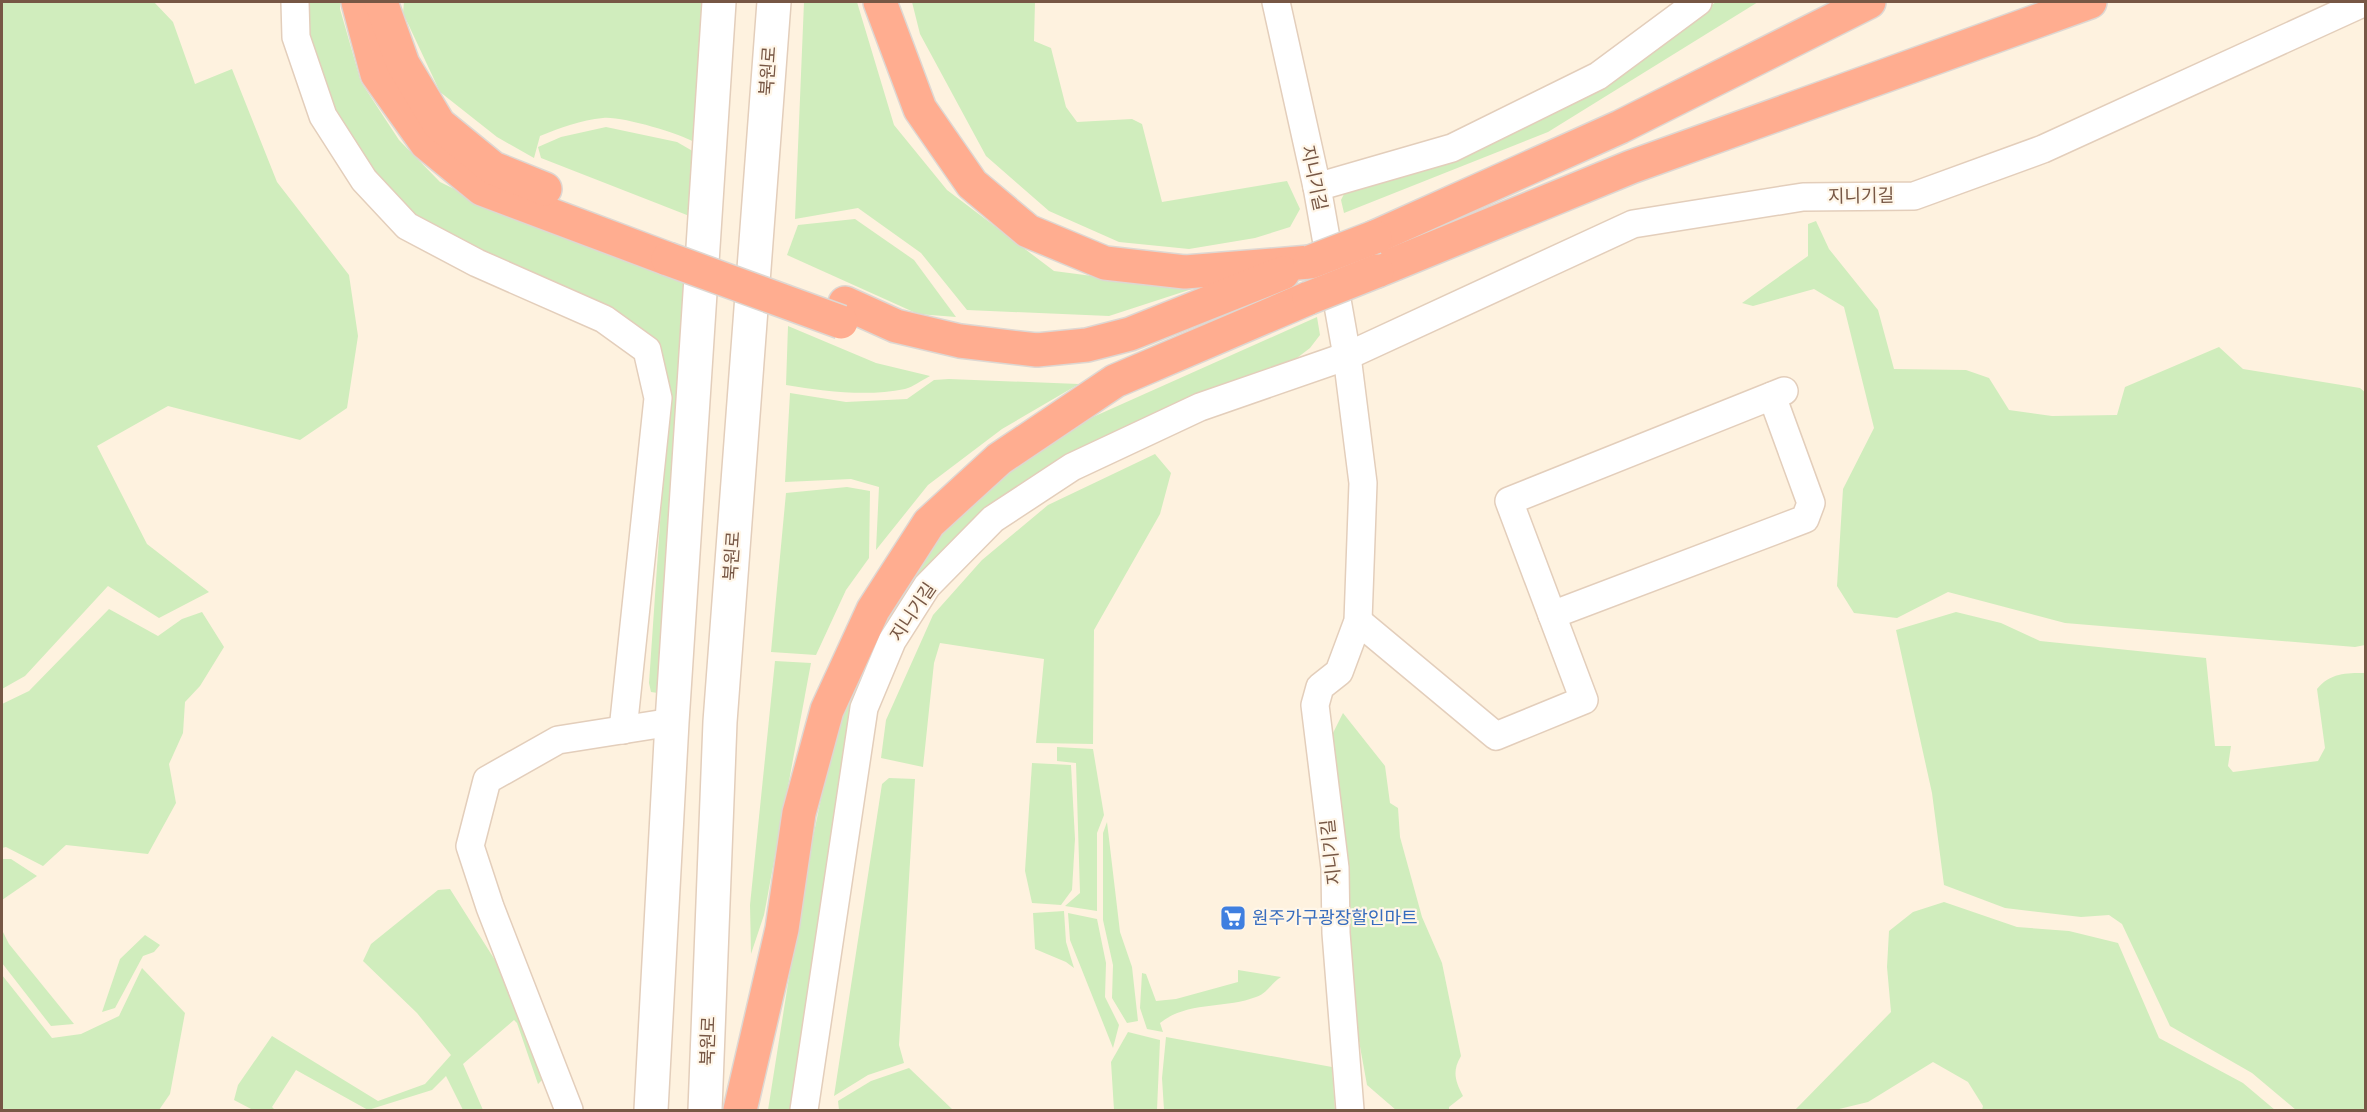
<svg xmlns="http://www.w3.org/2000/svg" width="2367" height="1112" font-family="'DejaVu Sans','Noto Sans KR',sans-serif">
<style>
.green{fill:#d0edbd}
.lines{fill:none;stroke-linecap:round;stroke-linejoin:round}
.minor-casing{stroke:#e3cebb;stroke-width:30}
.tertiary-casing{stroke:#e3cebb;stroke-width:36}
.motorway-casing{stroke:#ded7d2;stroke-width:36}
.minor{stroke:#fff;stroke-width:27}
.tertiary{stroke:#fff;stroke-width:33}
.motorway{stroke:#ffad90;stroke-width:33}
.motorway-bridge-casing{stroke:#ded7d2;stroke-width:36;stroke-linecap:butt}
.motorway-bridge{stroke:#ffad90;stroke-width:33}
.labels{text-anchor:middle;stroke-width:4.5;stroke-linejoin:round;paint-order:stroke}
.street-label{font-size:18px;fill:#775745;stroke:#fff6e8}
.shop-label{font-size:18px;fill:#366cbe;stroke:#fff6e8;text-anchor:start}
</style>
<rect width="100%" height="100%" fill="#fef2df"/>
<g class="green">
<path d="M 2,2 L 154,2 L 173,22 L 195,84 L 232,69 L 277,182 L 349,275 L 358,336 L 347,408 L 300,440 L 168,406 L 97,446 L 147,544 L 209,592 L 159,618 L 108,586 L 25,676 L 2,689 Z"/>
<path d="M 306,2 L 340,2 L 340,9 L 361,82 L 399,140 L 440,182 L 522,222 L 686,283 L 658,693 L 651,692 L 649,683 L 669,392 L 656,340 L 495,264 L 414,219 L 379,178 L 336,119 L 307,36 Z"/>
<path d="M 404,2 L 707,2 L 694,142 C 678,133 621,116 603,118 C 581,120 560,128 540,136 L 534,158 L 497,137 L 440,92 L 403,13 Z"/>
<path d="M 804,2 L 857,2 L 894,125 L 947,190 L 1054,271 L 1192,289 L 1109,316 L 967,310 L 921,253 L 858,208 L 795,219 Z"/>
<path d="M 912,2 L 1035,2 L 1034,41 L 1051,48 L 1066,107 L 1077,122 L 1132,119 L 1142,124 L 1162,202 L 1287,181 L 1300,209 L 1290,227 L 1255,238 L 1189,249 L 1119,242 L 1049,211 L 986,156 L 920,34 Z"/>
<path d="M 1716,2 L 1758,2 L 1548,132 L 1344,213 L 1341,200 L 1345,192 L 1597,89 Z"/>
<path d="M 606,127 L 677,142 L 696,153 L 692,217 L 541,158 L 538,147 L 561,137 Z"/>
<path d="M 855,219 L 914,260 L 956,317 L 918,314 L 787,255 L 798,225 Z"/>
<path d="M 1816,221 L 1829,249 L 1878,310 L 1894,369 L 1966,370 L 1989,378 L 2009,410 L 2052,416 L 2117,415 L 2125,387 L 2219,347 L 2243,369 L 2360,388 L 2366,393 L 2365,645 L 2355,647 L 2065,623 L 1948,592 L 1897,618 L 1854,613 L 1837,586 L 1843,489 L 1874,428 L 1844,307 L 1814,289 L 1753,306 L 1742,303 L 1808,256 L 1808,224 Z"/>
<path d="M 1317,317 L 1320,335 L 1310,348 L 1293,361 L 1067,456 L 885,641 L 795,1110 L 768,1110 L 805,876 L 839,712 L 928,546 L 1018,456 L 1084,421 Z"/>
<path d="M 788,326 L 876,363 L 930,376 C 922,380 913,387 905,389 C 866,397 824,391 786,385 Z"/>
<path d="M 949,379 L 1079,384 L 1002,429 L 928,485 L 876,550 L 879,487 L 851,479 L 785,482 L 790,393 L 846,402 L 907,399 L 934,380 Z"/>
<path d="M 1155,454 L 1171,473 L 1160,514 L 1094,630 L 1093,744 L 1036,743 L 1044,659 L 940,643 L 934,663 L 923,767 L 881,758 L 886,720 L 933,615 L 982,560 L 1048,505 Z"/>
<path d="M 847,487 L 870,491 L 869,558 L 846,590 L 816,655 L 771,652 L 786,493 Z"/>
<path d="M 109,609 L 158,636 L 182,619 L 202,612 L 224,647 L 200,686 L 185,702 L 183,733 L 169,764 L 176,803 L 148,854 L 66,845 L 43,866 L 6,847 L 2,848 L 2,704 L 29,691 Z"/>
<path d="M 1956,612 L 2001,623 L 2040,641 L 2206,658 L 2215,746 L 2231,746 L 2228,766 L 2233,772 L 2318,761 L 2325,748 L 2317,689 C 2330,673 2346,673 2365,673 L 2365,1110 L 2296,1110 L 2252,1073 L 2170,1026 L 2122,924 L 2109,915 L 2081,917 L 2005,908 L 1944,885 L 1932,793 L 1896,630 Z"/>
<path d="M 775,661 L 811,663 L 764,915 L 751,954 L 750,905 Z"/>
<path d="M 1343,713 L 1385,766 L 1390,803 L 1398,808 L 1400,837 L 1422,917 L 1442,963 L 1461,1056 C 1452,1071 1455,1081 1463,1096 L 1449,1107 L 1449,1110 L 1396,1110 L 1367,1085 L 1349,986 L 1351,928 L 1331,737 Z"/>
<path d="M 1057,747 L 1093,749 L 1104,815 L 1097,833 L 1097,911 L 1065,906 L 1080,893 L 1076,763 L 1057,761 Z"/>
<path d="M 1032,763 L 1071,765 L 1075,839 L 1072,890 L 1061,905 L 1032,903 L 1025,871 Z"/>
<path d="M 889,778 L 915,779 L 899,1045 L 904,1063 L 868,1075 L 834,1096 L 882,784 Z"/>
<path d="M 1107,822 L 1120,932 L 1132,967 L 1138,1021 L 1127,1023 L 1112,998 L 1113,965 L 1103,920 L 1103,833 Z"/>
<path d="M 2,859 L 11,859 L 37,876 L 2,900 Z"/>
<path d="M 450,889 L 524,1006 L 547,1075 L 538,1084 L 517,1023 L 514,1020 L 463,1064 L 483,1110 L 463,1110 L 446,1076 L 432,1090 L 368,1110 L 296,1070 L 272,1107 L 275,1110 L 253,1110 L 234,1100 L 238,1085 L 272,1036 L 378,1101 L 425,1084 L 451,1055 L 417,1013 L 363,961 L 371,944 L 438,890 Z"/>
<path d="M 1944,902 L 2017,927 L 2069,931 L 2118,943 L 2159,1038 L 2243,1083 L 2275,1110 L 1982,1110 L 1983,1106 L 1968,1082 L 1933,1062 L 1868,1102 L 1835,1110 L 1795,1110 L 1891,1012 L 1887,967 L 1889,931 L 1913,912 Z"/>
<path d="M 1064,911 L 1066,942 L 1074,968 L 1066,962 L 1035,949 L 1033,913 Z"/>
<path d="M 1068,913 L 1097,919 L 1106,963 L 1105,997 L 1119,1025 L 1113,1048 L 1070,940 Z"/>
<path d="M 2,930 L 9,944 L 74,1024 L 51,1026 L 2,963 Z"/>
<path d="M 145,935 L 160,945 L 154,952 L 143,956 L 115,1008 L 102,1012 L 120,959 Z"/>
<path d="M 142,968 L 185,1013 L 170,1094 L 159,1110 L 2,1110 L 2,975 L 52,1038 L 81,1034 L 119,1016 Z"/>
<path d="M 1238,970 L 1281,977 C 1271,983 1268,993 1256,997 C 1225,1009 1187,1001 1160,1023 L 1163,1032 L 1147,1029 L 1140,1008 L 1142,973 L 1146,974 L 1156,1001 L 1176,999 L 1238,982 Z"/>
<path d="M 1128,1032 L 1160,1040 L 1157,1110 L 1114,1110 L 1111,1062 Z"/>
<path d="M 1166,1037 L 1332,1067 L 1335,1110 L 1164,1110 L 1162,1078 Z"/>
<path d="M 909,1068 L 953,1110 L 839,1110 L 838,1101 L 871,1081 Z"/>
</g>
<g class="lines">
<defs>
<g id="minor">
<path d="M 295,2 L 296,37 L 323,116 L 364,180 L 407,226 L 477,263 L 604,319 L 647,350 L 658,398 L 623,730"/>
<path d="M 1276,2 L 1317,187 L 1347,356 L 1363,483 L 1358,621 L 1339,672 L 1320,687 L 1315,705 L 1335,868 L 1336,933 L 1350,1110"/>
<path d="M 1317,187 L 1452,148 L 1598,76 L 1698,2"/>
<path d="M 1552,615 L 1805,519 L 1811,503 L 1772,396"/>
<path d="M 1358,621 L 1496,736 L 1584,700 L 1509,501 L 1784,391"/>
<path d="M 569,1110 L 490,907 L 470,846 L 487,780 L 558,740 L 672,722"/>
<path d="M 804,1110 L 864,708 L 892,641 L 927,586 L 993,519 L 1072,467 L 1200,407 L 1347,356 L 1633,224 L 1803,197 L 1914,196 L 2043,149 L 2365,2"/>
</g>
<g id="tertiary">
<path d="M 651,1110 L 672,722 L 719,2"/>
<path d="M 705,1110 L 720,722 L 774,2"/>
</g>
<g id="motorway">
<path d="M 358,2 L 377,74 L 426,143 L 482,189 L 668,259"/>
<path d="M 381,2 L 403,64 L 439,124 L 493,168 L 545,189"/>
<path d="M 880,2 L 920,109 L 972,184 L 1028,231 L 1105,263 L 1185,272 L 1310,262"/>
<path d="M 1375,237 L 1620,127 L 1869,2"/>
<path d="M 1377,271 L 1631,167 L 2090,2"/>
<path d="M 845,303 L 896,326 L 960,341 L 1037,350 L 1087,345 L 1130,334 L 1283,273"/>
<path d="M 740,1110 L 782,929 L 799,813 L 827,710 L 873,610 L 929,523 L 999,459 L 1115,381 L 1309,298"/>
</g>
</defs>
<use href="#minor" class="minor-casing"/>
<use href="#tertiary" class="tertiary-casing"/>
<use href="#motorway" class="motorway-casing"/>
<use href="#minor" class="minor"/>
<use href="#tertiary" class="tertiary"/>
<use href="#motorway" class="motorway"/>
<defs>
<g id="motorway-bridge">
<path d="M 668,259 L 841,322"/>
<path d="M 1310,262 L 1375,237"/>
<path d="M 1309,298 L 1377,271"/>
</g>
</defs>
<use href="#motorway-bridge" class="motorway-bridge-casing"/>
<use href="#motorway-bridge" class="motorway-bridge"/>
</g>
<defs>
<symbol id="supermarket-square" viewBox="-11 -11 22 22"><rect x="-9" y="-9" width="18" height="18" rx="4" fill="#3f7fe0" stroke="#fff6e8"/><path d="M-6-5.5h2.5l.6 2H6L4.5 2H-2.5L-4.4-4H-6ZM-1.5 3.2a1.3 1.3 0 1 0 .1 0ZM3 3.2a1.3 1.3 0 1 0 .1 0Z" fill="#fff"/></symbol>
</defs>
<g fill-rule="evenodd">
<use href="#supermarket-square" x="1218" y="903" width="30" height="30"/>
</g>
<g class="labels">
<g class="street-label">
<text transform="translate(768 71) rotate(-86)" y="6">북원로</text>
<text transform="translate(1314 178) rotate(78)" y="6">지니기길</text>
<text transform="translate(1861 196) rotate(-1)" y="6">지니기길</text>
<text transform="translate(732 556) rotate(-86)" y="6">북원로</text>
<text transform="translate(913 612) rotate(-56)" y="6">지니기길</text>
<text transform="translate(1331 852) rotate(-96)" y="6">지니기길</text>
<text transform="translate(708 1041) rotate(-88)" y="6">북원로</text>
</g>
<g class="shop-label">
<text x="1252" y="924">원주가구광장할인마트</text>
</g>
</g>
<rect width="2367" height="1112" fill="none" stroke="#775745" stroke-width="6"/>
</svg>
